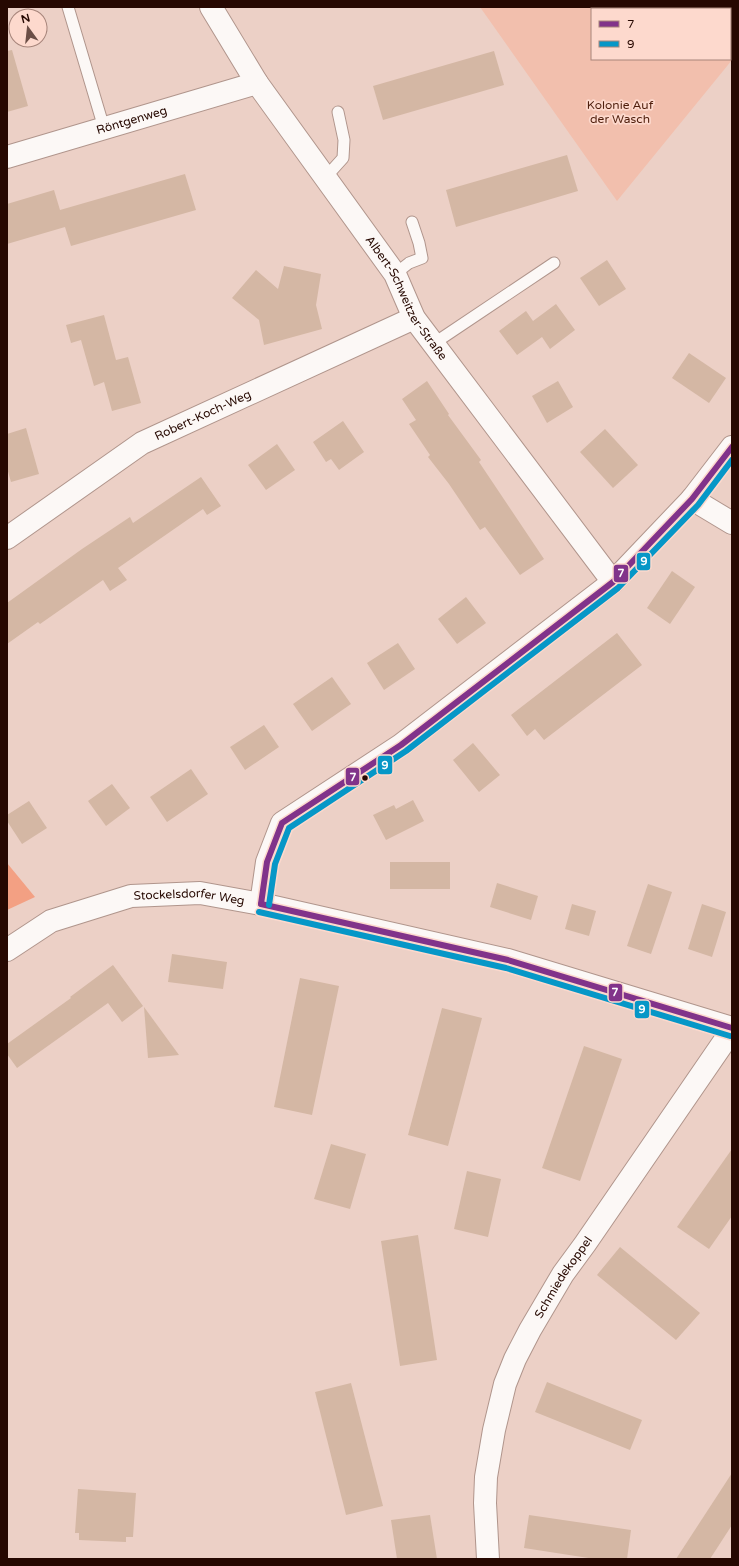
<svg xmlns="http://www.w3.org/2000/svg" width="739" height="1566" font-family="'Varela Round',sans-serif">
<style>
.green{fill:#f2bfad;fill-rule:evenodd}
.forest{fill:#f3a083}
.building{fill:#d4b7a4}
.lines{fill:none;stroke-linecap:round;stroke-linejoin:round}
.lane-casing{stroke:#b0958c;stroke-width:13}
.street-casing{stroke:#b0958c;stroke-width:24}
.lane{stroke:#fcf8f6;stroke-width:11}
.street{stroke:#fcf8f6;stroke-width:22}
.bus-1-casing{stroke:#fdd9cd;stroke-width:9}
.bus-2-casing{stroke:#fdd9cd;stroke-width:9}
.bus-1{stroke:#81338a;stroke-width:6}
.bus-2{stroke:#0697c7;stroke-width:6}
.bus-dot{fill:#260801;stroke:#fdd9cd;stroke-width:1.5}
.labels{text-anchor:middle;stroke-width:3.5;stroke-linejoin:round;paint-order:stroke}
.park-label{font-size:12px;fill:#4f1e0c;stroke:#fdd9cd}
.street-label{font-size:12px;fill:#260801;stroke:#fdd9cd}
.line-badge{stroke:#fdd9cd;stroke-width:1.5}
.badge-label{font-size:11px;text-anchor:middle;font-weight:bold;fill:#fff}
</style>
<rect width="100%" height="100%" fill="#ecd0c6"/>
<path class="green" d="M 480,7 L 732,7 L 732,60 L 617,201 ZM 592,9 L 730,9 L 730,59 L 592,59 Z"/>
<path class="forest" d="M 7,863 L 35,897 L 7,910 Z"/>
<g class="building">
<path d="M 12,50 L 28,106 L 7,112 L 7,51 Z"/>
<path d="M 494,51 L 504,85 L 383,120 L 373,86 Z"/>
<path d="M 567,155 L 578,191 L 456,227 L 446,190 Z"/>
<path d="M 185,174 L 196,210 L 71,246 L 65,227 L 7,244 L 7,204 L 54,190 L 60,210 Z"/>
<path d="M 607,260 L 626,289 L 599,306 L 580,278 Z"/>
<path d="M 284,266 L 321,274 L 316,305 L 322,329 L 264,345 L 259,320 L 232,298 L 256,270 L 278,289 Z"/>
<path d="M 556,304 L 575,330 L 550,349 L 542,337 L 517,355 L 499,331 L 526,311 L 533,321 Z"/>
<path d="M 104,315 L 116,360 L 128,357 L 141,403 L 112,411 L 104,382 L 94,386 L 81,340 L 71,343 L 66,325 Z"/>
<path d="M 689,353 L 726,378 L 709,403 L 672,378 Z"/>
<path d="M 427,381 L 449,414 L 448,415 L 481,460 L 479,462 L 544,559 L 520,575 L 485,527 L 480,530 L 449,484 L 428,457 L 430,455 L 409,424 L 416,420 L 402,399 Z"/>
<path d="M 558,381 L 573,407 L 547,423 L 532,396 Z"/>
<path d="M 343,421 L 364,452 L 339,470 L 331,459 L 326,462 L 313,442 Z"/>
<path d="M 26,428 L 39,474 L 11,482 L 7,468 L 7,434 Z"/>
<path d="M 605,429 L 638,465 L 613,488 L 580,452 Z"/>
<path d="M 277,444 L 295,470 L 266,490 L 248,465 Z"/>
<path d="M 201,477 L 221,506 L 207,515 L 203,509 L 118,568 L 127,580 L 110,591 L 103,580 L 40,624 L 38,622 L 7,644 L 7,603 L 82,549 L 130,517 L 133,523 Z"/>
<path d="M 672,571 L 695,587 L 670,624 L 647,608 Z"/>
<path d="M 466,597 L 486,623 L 457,644 L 438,619 Z"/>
<path d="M 617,633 L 642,665 L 544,740 L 535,729 L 527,736 L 511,715 Z"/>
<path d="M 398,643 L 415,669 L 384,690 L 367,663 Z"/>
<path d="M 332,677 L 351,704 L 312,731 L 293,704 Z"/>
<path d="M 264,725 L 279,747 L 245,770 L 230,747 Z"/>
<path d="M 473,743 L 500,775 L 479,792 L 453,760 Z"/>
<path d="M 191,769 L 208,794 L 167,822 L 150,797 Z"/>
<path d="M 112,784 L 130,808 L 106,826 L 88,801 Z"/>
<path d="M 413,800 L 424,821 L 386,840 L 373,815 L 394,805 L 396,809 Z"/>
<path d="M 29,801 L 47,828 L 22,844 L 7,821 L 7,815 Z"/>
<rect x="390" y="862" width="60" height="27"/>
<path d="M 497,883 L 538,896 L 531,920 L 490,907 Z"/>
<path d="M 648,884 L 672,892 L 651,954 L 627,946 Z"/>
<path d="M 572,904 L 596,911 L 589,936 L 565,929 Z"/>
<path d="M 702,904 L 726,912 L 712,957 L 688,949 Z"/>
<path d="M 172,954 L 227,962 L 223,989 L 168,982 Z"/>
<path d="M 113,965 L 143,1006 L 122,1022 L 108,1003 L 17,1068 L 7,1054 L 7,1044 L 71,998 L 70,997 Z"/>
<path d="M 300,978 L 339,986 L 312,1115 L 274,1107 Z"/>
<path d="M 144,1007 L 179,1055 L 148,1058 Z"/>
<path d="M 442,1008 L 482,1018 L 448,1146 L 408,1135 Z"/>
<path d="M 584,1046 L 622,1059 L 580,1181 L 542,1168 Z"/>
<path d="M 331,1144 L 366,1154 L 350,1209 L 314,1199 Z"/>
<path d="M 732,1149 L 732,1216 L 709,1249 L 677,1227 Z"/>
<path d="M 467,1171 L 501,1179 L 488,1237 L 454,1229 Z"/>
<path d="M 418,1235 L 437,1360 L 400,1366 L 381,1241 Z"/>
<path d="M 620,1247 L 700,1313 L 676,1340 L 597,1275 Z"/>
<path d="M 547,1382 L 642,1420 L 630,1450 L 535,1412 Z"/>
<path d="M 351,1383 L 383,1506 L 346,1515 L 315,1392 Z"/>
<path d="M 732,1473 L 732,1525 L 710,1559 L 676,1559 Z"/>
<path d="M 78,1489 L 136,1493 L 133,1537 L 126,1537 L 126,1542 L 79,1540 L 79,1533 L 75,1533 Z"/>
<path d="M 430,1515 L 437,1559 L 397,1559 L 391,1520 Z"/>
<path d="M 529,1515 L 631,1530 L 627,1559 L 595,1559 L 524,1548 Z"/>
</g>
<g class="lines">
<defs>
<g id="lane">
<path d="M 68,7 L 104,128"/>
<path d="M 325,178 L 343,158 L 344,140 L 338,112"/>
<path d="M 395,274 L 409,263 L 422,258 L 419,243 L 412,222"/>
<path d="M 433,344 L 554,263"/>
</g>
<g id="street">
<path id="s1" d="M 211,7 L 257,83 L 395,274 L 414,318 L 613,582"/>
<path id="s2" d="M 7,157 L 257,83"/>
<path d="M 692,499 L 732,523"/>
<path id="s3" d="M 7,538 L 142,443 L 414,318"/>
<path d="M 261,904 L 267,862 L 282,823 L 401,745 L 613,582 L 692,499 L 732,447"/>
<path id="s4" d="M 7,950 L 51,921 L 131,896 L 200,893 L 261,904 L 508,960 L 732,1028"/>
<path id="s5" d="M 488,1559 L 485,1503 L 486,1477 L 494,1430 L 505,1384 L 515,1359 L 530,1330 L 563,1274 L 585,1244 L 732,1030"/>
</g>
</defs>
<use href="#lane" class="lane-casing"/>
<use href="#street" class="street-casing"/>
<use href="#lane" class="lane"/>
<use href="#street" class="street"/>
<defs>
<g id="bus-1">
<path d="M 261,904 L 267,862 L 282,823 L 401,745 L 613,582 L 692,499 L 732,447"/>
<path d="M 261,904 L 508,960 L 732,1028"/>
</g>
<g id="bus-2">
<path d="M 269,905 L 275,864 L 289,828 L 406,751 L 618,588 L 698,505 L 732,460"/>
<path d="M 259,912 L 506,968 L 730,1036"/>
</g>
</defs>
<use href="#bus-1" class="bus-1-casing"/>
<use href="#bus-2" class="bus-2-casing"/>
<use href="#bus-1" class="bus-1"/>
<use href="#bus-2" class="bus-2"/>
</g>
<circle class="bus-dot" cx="365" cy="778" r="3.5"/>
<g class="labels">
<g class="park-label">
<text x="620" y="109">Kolonie Auf<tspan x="620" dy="14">der Wasch</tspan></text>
</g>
<g class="street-label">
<text dy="4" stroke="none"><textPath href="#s2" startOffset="130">Röntgenweg</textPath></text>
<text dy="4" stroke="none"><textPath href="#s1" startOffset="351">Albert-Schweitzer-Straße</textPath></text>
<text dy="4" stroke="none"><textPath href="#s3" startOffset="232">Robert-Koch-Weg</textPath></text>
<text dy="4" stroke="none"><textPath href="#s4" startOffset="195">Stockelsdorfer Weg</textPath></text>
<text dy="4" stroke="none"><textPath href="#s5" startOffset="299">Schmiedekoppel</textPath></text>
</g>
</g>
<g class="line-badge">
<rect x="636" y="552" width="15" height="19" rx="4" fill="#0697c7"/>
<rect x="613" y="564" width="16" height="19" rx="4" fill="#81338a"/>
<rect x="377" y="755" width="16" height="20" rx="4" fill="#0697c7"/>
<rect x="345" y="767" width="15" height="19" rx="4" fill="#81338a"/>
<rect x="608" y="983" width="15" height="19" rx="4" fill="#81338a"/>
<rect x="634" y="1000" width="16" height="19" rx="4" fill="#0697c7"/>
</g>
<g class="badge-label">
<text x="644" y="565">9</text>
<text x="621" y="577">7</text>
<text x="385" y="769">9</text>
<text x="353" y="781">7</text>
<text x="615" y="996">7</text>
<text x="642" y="1013">9</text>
</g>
<rect width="739" height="1566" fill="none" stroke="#260801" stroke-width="16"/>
<rect x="591" y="8" width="140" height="52" fill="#fdd9cd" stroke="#a7857b"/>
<rect x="599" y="21" width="20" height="6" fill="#81338a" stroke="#a7857b"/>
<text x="627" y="28" font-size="12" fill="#260801">7</text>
<rect x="599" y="41" width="20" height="6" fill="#0697c7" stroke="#a7857b"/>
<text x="627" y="48" font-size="12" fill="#260801">9</text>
<g transform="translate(28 28) rotate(345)"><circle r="19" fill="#fdd9cd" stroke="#a7857b"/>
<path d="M0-3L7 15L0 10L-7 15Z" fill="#6b4e46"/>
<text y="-6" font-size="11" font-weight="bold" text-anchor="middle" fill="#260801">N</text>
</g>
</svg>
